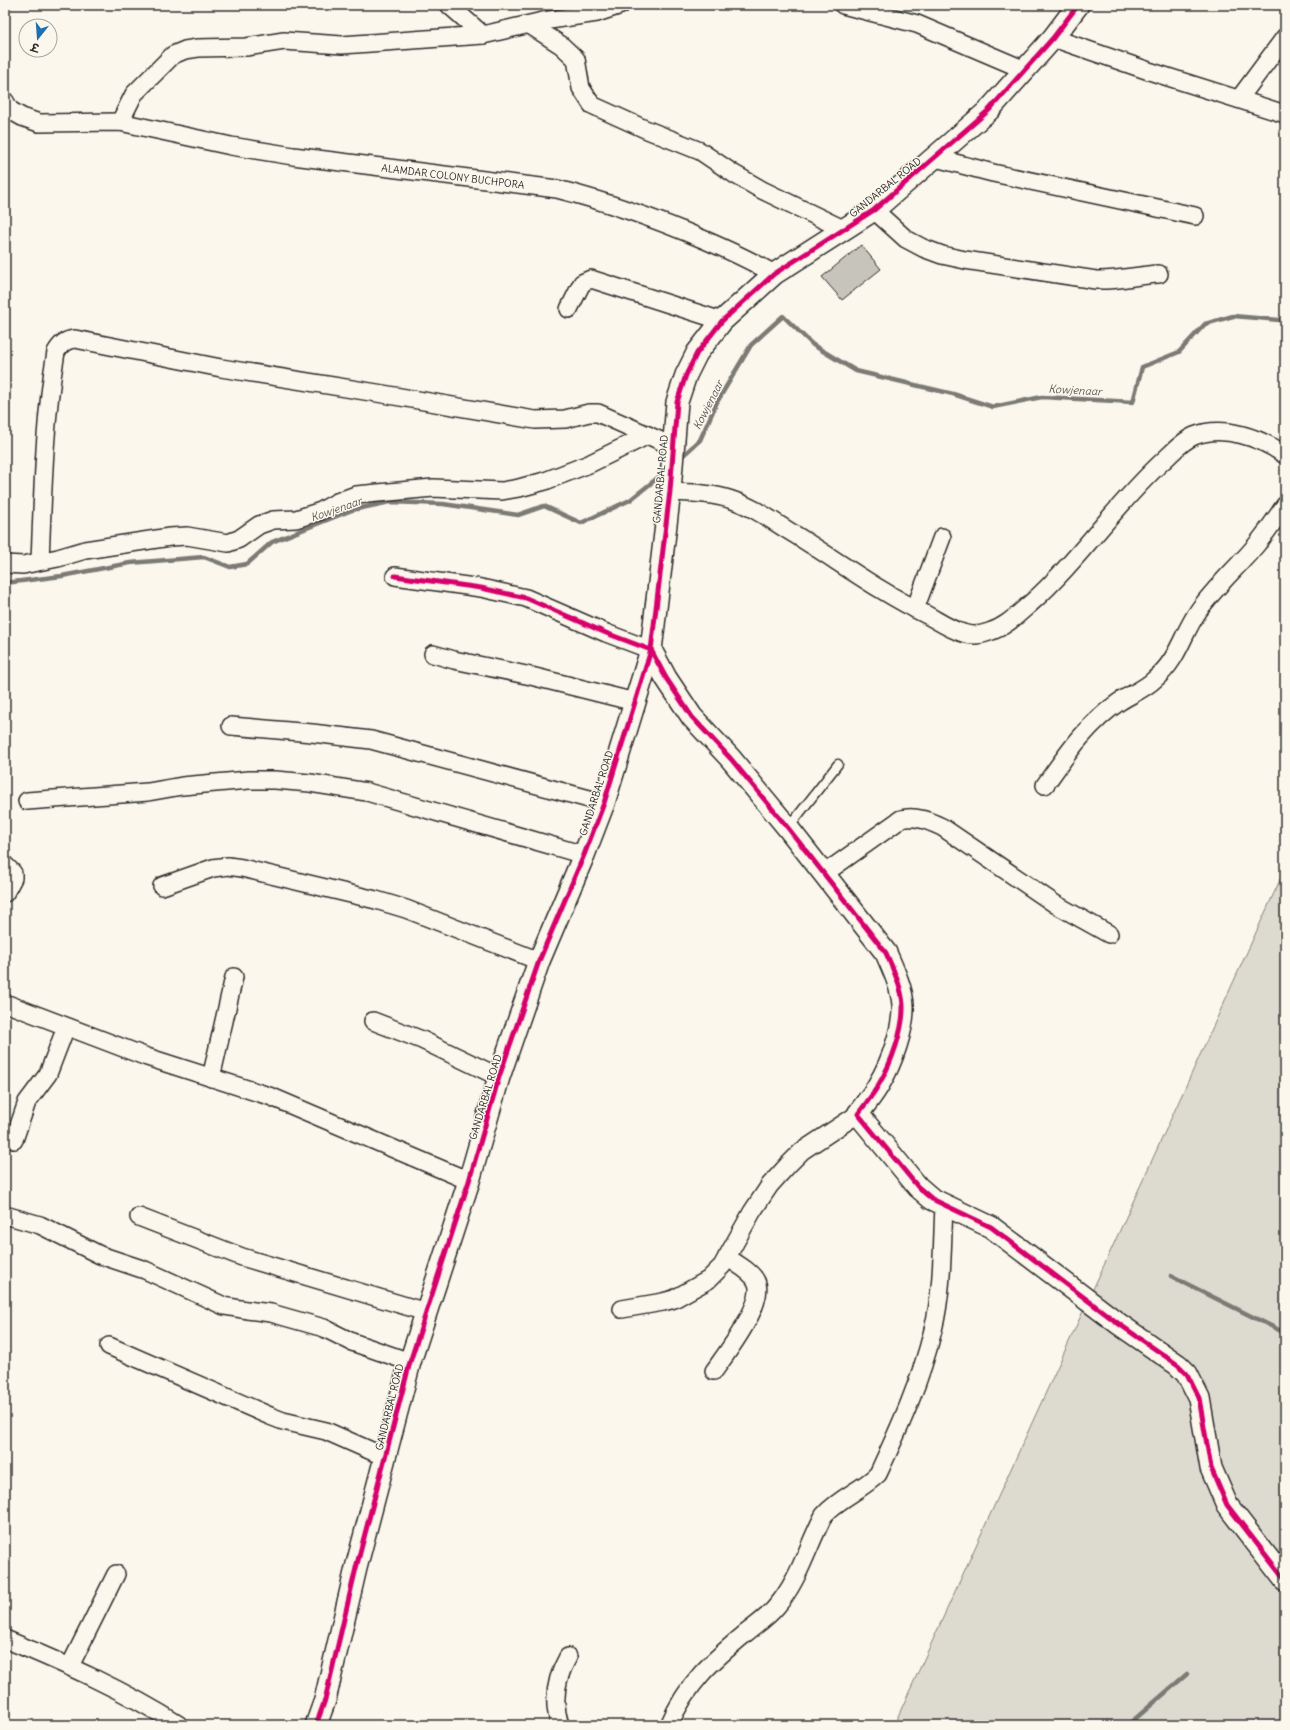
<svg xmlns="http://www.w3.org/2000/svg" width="1290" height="1730" font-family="Delius,'Playpen Sans Deva',sans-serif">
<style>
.green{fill:#dddad0;stroke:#84827e}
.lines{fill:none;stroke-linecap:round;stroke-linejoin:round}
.stream{stroke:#7b7a75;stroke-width:4.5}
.building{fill:#c7c4bc;stroke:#2b2b2b}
.service-casing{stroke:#2b2b2b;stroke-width:11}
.minor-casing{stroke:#2b2b2b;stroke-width:20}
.tertiary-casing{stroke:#2b2b2b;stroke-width:24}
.service{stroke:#fbf7ec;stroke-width:8}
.minor{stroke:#fbf7ec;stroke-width:17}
.tertiary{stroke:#fbf7ec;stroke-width:21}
.cycleway-casing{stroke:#fbf7ec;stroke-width:8}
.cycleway{stroke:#d6006c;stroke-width:5}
.labels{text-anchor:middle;stroke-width:3;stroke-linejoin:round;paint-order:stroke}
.street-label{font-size:10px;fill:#2b2b2b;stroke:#fbf7ec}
.water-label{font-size:11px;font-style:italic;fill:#5a5956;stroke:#fbf7ec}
</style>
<rect width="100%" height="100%" fill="#fbf7ec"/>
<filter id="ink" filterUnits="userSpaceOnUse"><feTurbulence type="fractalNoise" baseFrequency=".025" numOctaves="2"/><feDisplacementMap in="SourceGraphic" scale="8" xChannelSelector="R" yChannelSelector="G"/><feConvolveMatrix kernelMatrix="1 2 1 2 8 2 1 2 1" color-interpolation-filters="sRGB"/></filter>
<g filter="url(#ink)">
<path class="green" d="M 1285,869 L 1285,1725 L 894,1725 Z"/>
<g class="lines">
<g class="stream">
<path d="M 679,459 L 700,440 L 717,402 L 751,345 L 783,316 L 813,345 L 856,371 L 953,394 L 993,407 L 1042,397 L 1133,402 L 1142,367 L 1179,352 L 1205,324 L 1233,316 L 1279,320 L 1285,318"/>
<path d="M 5,583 L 62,576 L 130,563 L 204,557 L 230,567 L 247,564 L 272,542 L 352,510 L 390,502 L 443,504 L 518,515 L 544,506 L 581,523 L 630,500 L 665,472"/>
<path d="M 1171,1276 L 1285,1333"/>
<path d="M 1128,1725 L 1187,1674"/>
</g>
</g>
<path class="building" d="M 861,245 L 881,269 L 842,300 L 822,277 Z"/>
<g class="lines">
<defs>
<path id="service" d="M 789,827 L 838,764"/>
<g id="minor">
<path d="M 449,5 L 483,35"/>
<path d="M 843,5 L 917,24 L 1025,70"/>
<path d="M 530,25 L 561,45 L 576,59 L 581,88 L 592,105 L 645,129 L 700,151 L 734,174 L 762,190 L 845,230"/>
<path d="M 1053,38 L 1149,71 L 1285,114"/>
<path d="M 1239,99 L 1285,37"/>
<path d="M 5,101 L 10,110 L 22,117 L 39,123 L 120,122 L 231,146 L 293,156 L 557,189 C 608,202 656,219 705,240 C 728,250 751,260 774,274"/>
<path d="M 120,122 L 134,94 L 173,55 L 185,50 L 198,48 L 246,47 L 284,41 L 342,45 L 483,35 L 543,21 L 597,13 L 621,5"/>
<path d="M 936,158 L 993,173 L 1195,216"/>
<path d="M 874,210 L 906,239 L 923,248 L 942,255 L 965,260 L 1096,280 C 1117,281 1138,275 1159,274"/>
<path d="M 569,309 L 582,283 L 591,279 L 722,321"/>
<path d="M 669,492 C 690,493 712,493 732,500 C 754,507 774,522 794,534 C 838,561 880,592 927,615 C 938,621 951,630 963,633 C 971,636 981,635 989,632 C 1006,627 1018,614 1031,603 C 1079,560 1115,505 1163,461 C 1172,453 1182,441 1194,436 C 1223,424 1261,438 1285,455"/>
<path d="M 40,561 C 43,491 44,421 56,352 C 61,344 65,340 75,339 L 221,368 L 377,393 L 535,420 L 565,419 L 589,413 L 598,413 L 672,446"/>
<path d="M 5,564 L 23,565 L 58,558 L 85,550 L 170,537 L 187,536 L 228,543 L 239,539 L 259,525 L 273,520 L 296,519 L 321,511 L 337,502 L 356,495 L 433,488 L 502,491 L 519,488 L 545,481 L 589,464 L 648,435"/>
<path d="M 395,576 L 481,588 L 526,598 L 606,633 L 651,650"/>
<path d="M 915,609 L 942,537"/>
<path d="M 433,654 L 454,660 L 531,676 L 635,702"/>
<path d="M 231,726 L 312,733 L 371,740 L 604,803"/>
<path d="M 1045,785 C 1067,754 1087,724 1119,702 C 1131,694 1145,689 1155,679 C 1179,659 1182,634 1199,610 C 1216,586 1238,567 1257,544 C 1267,532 1276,518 1285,505"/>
<path d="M 27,801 L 148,792 L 182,786 L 249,780 L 275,780 L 310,783 L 367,792 L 584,855"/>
<path d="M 5,865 L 13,873 L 13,878 L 5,893"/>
<path d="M 825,873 L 901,819 C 915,815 929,821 942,827 L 1055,904 L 1109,934"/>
<path d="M 162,886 L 213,868 L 228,866 L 242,868 L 376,900 L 406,909 L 539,961"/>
<path d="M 5,1003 L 147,1057 L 272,1097 L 469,1181"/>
<path d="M 373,1021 L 422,1040 L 499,1077"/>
<path d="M 211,1078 L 234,977"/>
<path d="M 14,1140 L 27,1102 L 48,1074 L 66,1027"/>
<path d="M 5,1215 L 40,1225 L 100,1255 L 145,1270 L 224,1306 L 247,1310 L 271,1313 L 285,1317 L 324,1328 L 352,1342 L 410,1362"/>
<path d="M 139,1217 L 242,1257 L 426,1312"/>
<path d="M 622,1309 L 663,1302 L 674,1299 L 708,1280 L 722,1266 L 752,1212 L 770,1185 L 788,1165 L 802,1151 L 858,1114"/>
<path d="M 109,1346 L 270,1416 L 283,1421 L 326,1431 L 385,1457"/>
<path d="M 714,1371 C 726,1354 767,1301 756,1281 C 751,1271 736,1264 727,1257"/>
<path d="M 5,1639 C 65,1664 124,1690 179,1725"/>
<path d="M 70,1666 L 116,1574"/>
<path d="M 560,1725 C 552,1701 556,1678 568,1657"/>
<path d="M 669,1725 C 688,1682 711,1662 746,1633 C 756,1625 768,1617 776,1607 C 799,1581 808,1545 824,1515 C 839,1498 862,1490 878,1474 C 900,1427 921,1380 933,1330 C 943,1290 942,1246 944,1206"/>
</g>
<g id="tertiary">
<path d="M 651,650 L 666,678 L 692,717 L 731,759 L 788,828 L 886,953 C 893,969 902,988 903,1005 C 904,1029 891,1064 879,1084 C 873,1095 865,1104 858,1114 L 918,1187 L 932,1199 L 991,1227 L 1119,1324 L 1178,1365 L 1187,1374 L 1199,1398 L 1211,1468 L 1227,1505 L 1285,1580"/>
<path d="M 316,1725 L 325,1700 L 356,1568 L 410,1362 L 469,1181 L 499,1077 L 539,961 L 584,855 L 604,803 L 651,650 L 670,491 L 677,402 L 686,375 L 697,353 L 722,321 L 774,274 L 874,210 L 989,110 L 1053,38 L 1078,5"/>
</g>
</defs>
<use href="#service" class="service-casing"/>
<use href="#minor" class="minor-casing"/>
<use href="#tertiary" class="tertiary-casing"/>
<use href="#service" class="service"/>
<use href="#minor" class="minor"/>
<use href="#tertiary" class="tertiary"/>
<defs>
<g id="cycleway">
<path d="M 395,576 L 481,588 L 526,598 L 606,633 L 651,650 L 666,678 L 692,717 L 731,759 L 788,828 L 886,953 C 893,969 902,988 903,1005 C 904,1029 891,1064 879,1084 C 873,1095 865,1104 858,1114 L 918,1187 L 932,1199 L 991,1227 L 1119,1324 L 1178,1365 L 1187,1374 L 1199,1398 L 1211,1468 L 1227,1505 L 1285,1580"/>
<path d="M 316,1725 L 325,1700 L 356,1568 L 410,1362 L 469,1181 L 499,1077 L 539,961 L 584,855 L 604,803 L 651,650 L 670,491 L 677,402 L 686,375 L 697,353 L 722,321 L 774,274 L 874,210 L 989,110 L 1053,38 L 1078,5"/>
</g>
</defs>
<use href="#cycleway" class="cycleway-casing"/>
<use href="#cycleway" class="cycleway"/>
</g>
</g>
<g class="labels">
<g class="street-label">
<text transform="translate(453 176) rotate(7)" y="4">ALAMDAR COLONY BUCHPORA</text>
<text transform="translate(885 187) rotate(-39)" y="4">GANDARBAL ROAD</text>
<text transform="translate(660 479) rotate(-85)" y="4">GANDARBAL ROAD</text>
<text transform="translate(596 793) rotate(-72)" y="4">GANDARBAL ROAD</text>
<text transform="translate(485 1097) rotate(-73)" y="4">GANDARBAL ROAD</text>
<text transform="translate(389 1407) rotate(-76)" y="4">GANDARBAL ROAD</text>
</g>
<g class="water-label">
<text transform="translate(1075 390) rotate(3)" y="4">Kowjenaar</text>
<text transform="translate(708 405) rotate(-63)" y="4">Kowjenaar</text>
<text transform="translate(336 509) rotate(-19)" y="4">Kowjenaar</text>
</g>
</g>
<rect width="1290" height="1730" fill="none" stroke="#fbf7ec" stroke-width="20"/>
<rect x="10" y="10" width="1270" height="1710" fill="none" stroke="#2b2b2b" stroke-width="1.5" filter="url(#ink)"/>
<g transform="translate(38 38) rotate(197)"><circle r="19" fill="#fbf7ec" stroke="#a8a59f"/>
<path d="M0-3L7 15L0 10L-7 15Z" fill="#1f6fb2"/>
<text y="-6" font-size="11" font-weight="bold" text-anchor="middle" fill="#2b2b2b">उ</text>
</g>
</svg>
